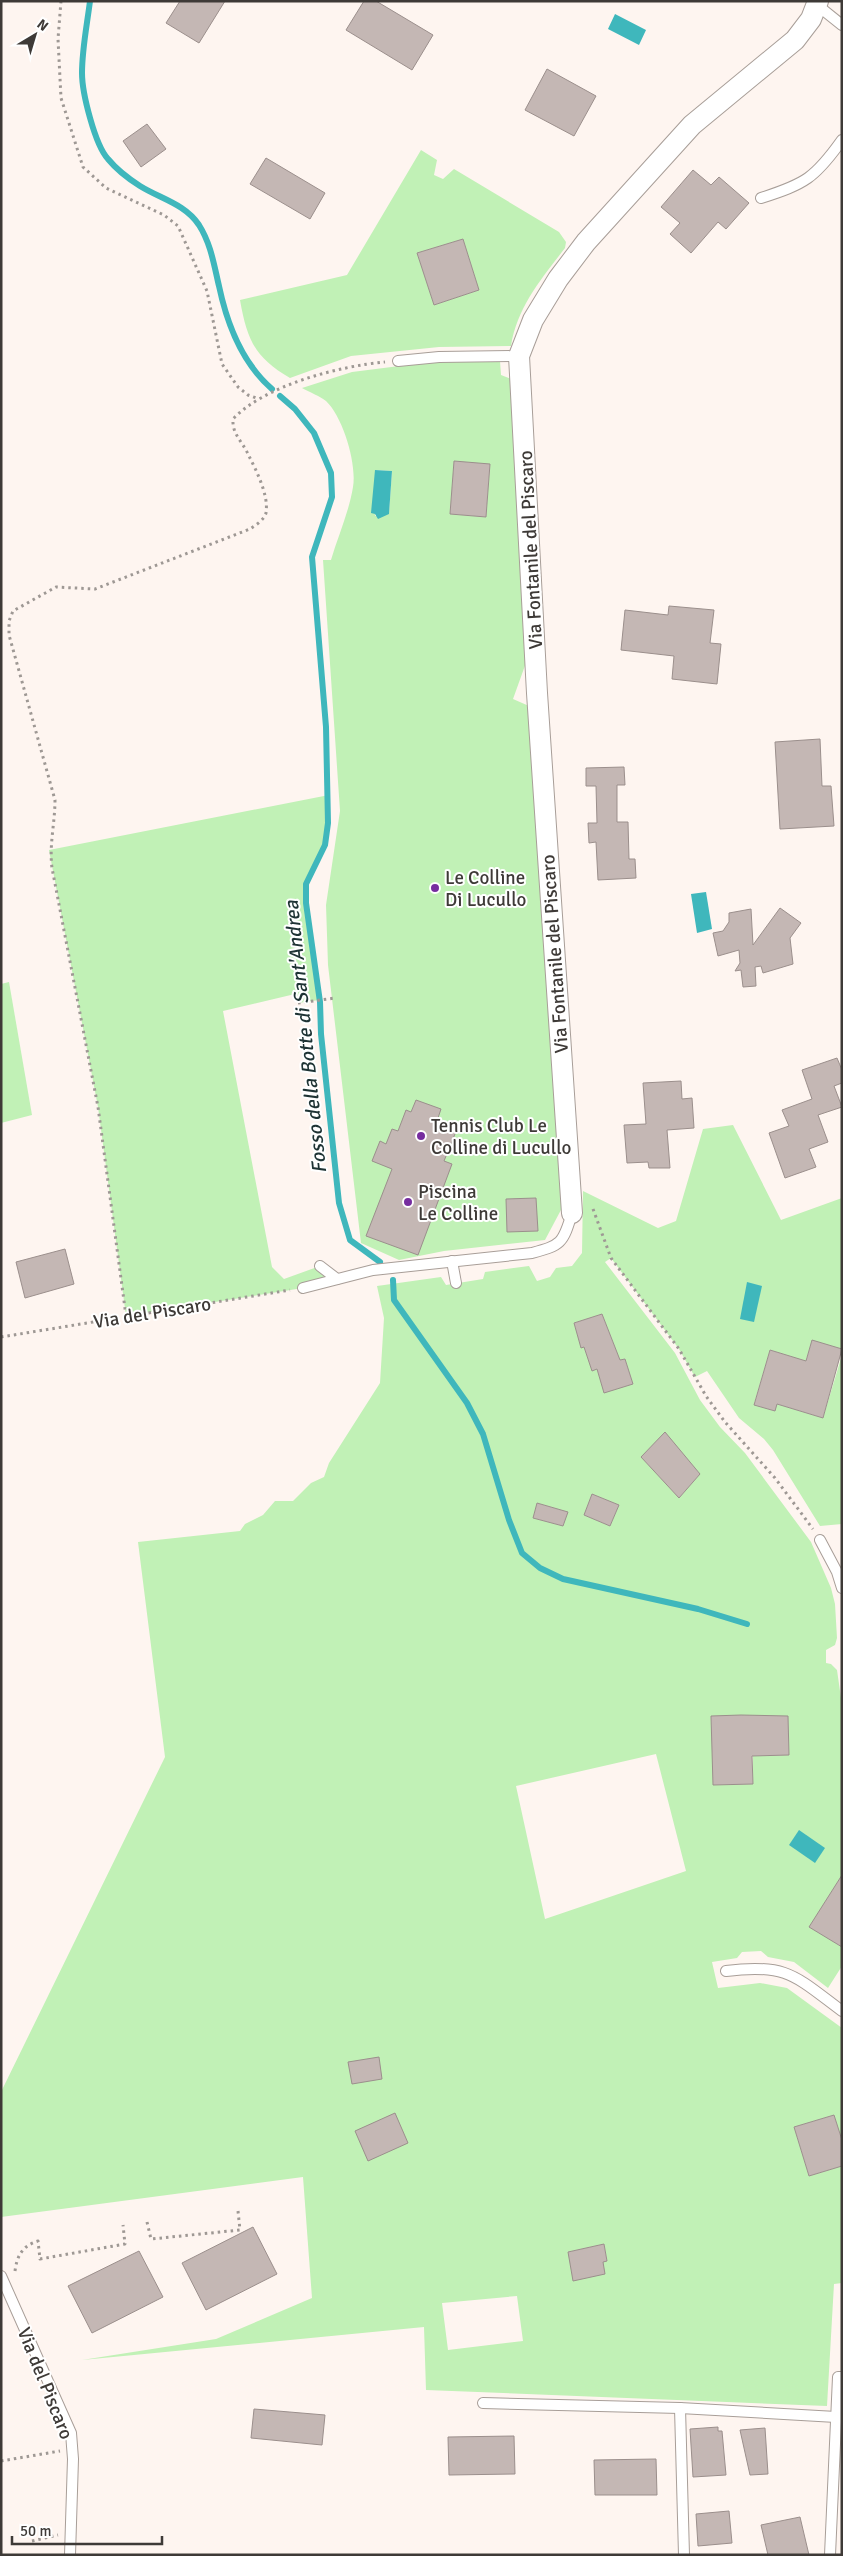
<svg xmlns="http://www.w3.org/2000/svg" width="843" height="2556" font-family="Signika,sans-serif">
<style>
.green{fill:#c1f1b6;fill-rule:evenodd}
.water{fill:#3fb7bc}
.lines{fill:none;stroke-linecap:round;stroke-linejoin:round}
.stream{stroke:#3fb7bc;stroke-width:6}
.building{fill:#c4b7b4;stroke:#9b8f8c}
.lane-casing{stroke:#a89e98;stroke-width:12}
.street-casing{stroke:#a89e98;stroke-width:22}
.path{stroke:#9e9894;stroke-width:3;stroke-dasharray:2.5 4;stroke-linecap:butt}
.lane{stroke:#fff;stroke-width:10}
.street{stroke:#fff;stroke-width:20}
.poi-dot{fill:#762d9f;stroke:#fff;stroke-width:2}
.labels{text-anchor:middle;stroke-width:4;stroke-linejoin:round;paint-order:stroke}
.street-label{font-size:19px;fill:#3e3a37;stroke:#fff}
.poi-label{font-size:19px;fill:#3e3a37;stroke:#fff;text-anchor:start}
.water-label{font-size:20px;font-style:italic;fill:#1e3334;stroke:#fff}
</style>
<rect width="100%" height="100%" fill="#fef5f0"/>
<g class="green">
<path d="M 421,150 L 437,160 L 434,175 L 443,179 L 454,169 L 559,232 L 566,242 L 565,248 C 542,278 517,307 511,346 L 439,347 L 351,356 L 290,378 C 254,357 247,339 240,300 L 347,275 ZM 463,239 L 479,290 L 434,305 L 417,253 Z"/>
<path d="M 439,361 L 500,361 L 501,375 L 511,379 L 527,660 L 513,699 L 529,706 L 562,1208 L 545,1240 L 444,1251 L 399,1260 L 361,1243 L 328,965 L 326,905 L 340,811 L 323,560 L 331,560 C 338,536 349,512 353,487 C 357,464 343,417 326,401 C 320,396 309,392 302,388 L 352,372 ZM 454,461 L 490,465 L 486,517 L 450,514 ZM 375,470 L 392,471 L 389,513 L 375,516 Z"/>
<path d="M 329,795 L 325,845 L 306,884 L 309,924 L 319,1000 L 298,1003 L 295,994 L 223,1011 L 272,1267 L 284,1279 L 320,1266 L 337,1279 L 303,1288 L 126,1316 L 98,1107 L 49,850 Z"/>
<path d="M 9,982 L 32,1115 L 1,1123 L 1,984 Z"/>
<path d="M 733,1125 L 781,1220 L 842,1198 L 842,1349 L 812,1341 L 805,1363 L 784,1383 L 792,1357 L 770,1350 L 754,1404 L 774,1411 L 777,1404 L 823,1418 L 842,1355 L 842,1524 L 820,1526 L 773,1450 L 764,1439 L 739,1418 L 707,1371 L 695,1377 L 679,1349 L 611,1258 L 605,1262 L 675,1353 L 700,1400 L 720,1427 L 745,1453 L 811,1542 L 831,1588 L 835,1604 L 837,1638 L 835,1645 L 826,1650 L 826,1663 L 831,1664 L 837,1670 L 842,1705 L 842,1875 L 810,1926 L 840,1946 L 842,1944 L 842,1966 L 828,1988 L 794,1962 L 768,1957 L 761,1951 L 742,1952 L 737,1958 L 712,1962 L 718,1988 L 760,1983 L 787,1988 L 842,2028 L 842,2140 L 834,2115 L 794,2127 L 809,2176 L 842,2166 L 842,2283 L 834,2284 L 827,2406 L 426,2390 L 424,2327 L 82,2360 L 216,2339 L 312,2298 L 303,2177 L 1,2217 L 1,2092 L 165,1757 L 138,1542 L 240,1531 L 245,1524 L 263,1515 L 275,1501 L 293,1501 L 311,1483 L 324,1477 L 329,1463 L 380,1383 L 384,1318 L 377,1286 L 441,1277 L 446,1285 L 483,1279 L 485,1272 L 529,1266 L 537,1281 L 550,1277 L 556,1268 L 572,1266 L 582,1253 L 583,1191 L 658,1228 L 676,1221 L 703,1129 ZM 602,1314 L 620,1360 L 625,1359 L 633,1384 L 604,1392 L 597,1369 L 592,1370 L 584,1347 L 581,1347 L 574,1323 ZM 665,1433 L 700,1474 L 679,1498 L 641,1457 ZM 592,1494 L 619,1505 L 610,1526 L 584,1515 ZM 537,1503 L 567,1512 L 563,1526 L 533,1518 ZM 711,1716 L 788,1716 L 789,1755 L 753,1756 L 753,1784 L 714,1785 ZM 656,1754 L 686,1871 L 545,1919 L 516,1786 ZM 604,2244 L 607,2260 L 603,2262 L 568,2252 ZM 517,2296 L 523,2341 L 448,2350 L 442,2303 Z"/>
</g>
<g class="water">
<path d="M 615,14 L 646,30 L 639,45 L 608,29 Z"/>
<path d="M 375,470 L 392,471 L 389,514 L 378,519 L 375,514 L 371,513 Z"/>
<path d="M 706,892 L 712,929 L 697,933 L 691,894 Z"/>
<path d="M 747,1282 L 762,1286 L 754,1322 L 740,1319 Z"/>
<path d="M 799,1830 L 825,1848 L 815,1863 L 789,1845 Z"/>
</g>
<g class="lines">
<g class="stream">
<path d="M 90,1 C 87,25 82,49 82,73 C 82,93 95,145 108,159 C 117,170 129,179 140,186 C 161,199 185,204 199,225 C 211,244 214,265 219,286 C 227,324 242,363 272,389"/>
<path d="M 280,396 L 295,409 L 314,433 L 331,473 L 332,497 L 312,557 L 326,727 L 328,823 L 325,845 L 306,884 L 306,903 L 320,1002 L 321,1034 L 339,1203 L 350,1240 L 380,1262"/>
<path d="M 393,1280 L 394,1300 L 467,1403 L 483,1434 L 509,1520 L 522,1553 L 540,1568 L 563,1579 L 698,1609 L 747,1624"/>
</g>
</g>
<g class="building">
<path d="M 180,1 L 225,1 L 199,43 L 166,23 Z"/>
<path d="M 364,1 L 376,1 L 433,35 L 412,70 L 346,30 Z"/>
<path d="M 547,69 L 596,96 L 574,136 L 525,110 Z"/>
<path d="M 147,124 L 166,149 L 141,167 L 123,141 Z"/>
<path d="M 266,158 L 325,193 L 310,219 L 250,184 Z"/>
<path d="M 693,170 L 711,185 L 719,177 L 749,203 L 726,229 L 718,222 L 691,253 L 670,234 L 680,223 L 661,207 Z"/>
<path d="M 463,239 L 479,290 L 434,305 L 417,253 Z"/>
<path d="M 454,461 L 490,464 L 486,517 L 450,514 Z"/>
<path d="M 669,606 L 714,610 L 710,643 L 721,644 L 717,684 L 672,679 L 674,656 L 621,650 L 625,610 L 668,615 Z"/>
<path d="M 820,739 L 822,786 L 831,786 L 834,826 L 780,829 L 775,742 Z"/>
<path d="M 624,767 L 625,785 L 617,785 L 617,822 L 628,822 L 629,859 L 635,859 L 636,878 L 598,880 L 596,842 L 589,843 L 588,823 L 597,823 L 596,786 L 586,786 L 586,768 Z"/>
<path d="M 780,908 L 801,923 L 790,938 L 793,964 L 763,973 L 761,966 L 755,967 L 756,986 L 743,987 L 741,970 L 735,971 L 740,963 L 739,950 L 718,956 L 713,933 L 723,931 L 729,922 L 729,913 L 751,909 L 753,945 Z"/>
<path d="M 837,1058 L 842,1070 L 842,1083 L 834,1086 L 842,1107 L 818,1115 L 828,1142 L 809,1149 L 816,1167 L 785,1178 L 769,1133 L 789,1126 L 782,1110 L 812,1099 L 802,1070 Z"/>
<path d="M 681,1081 L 682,1099 L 692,1098 L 694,1128 L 667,1130 L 670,1168 L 649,1168 L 648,1162 L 627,1163 L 624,1125 L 646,1124 L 643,1083 Z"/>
<path d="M 416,1100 L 441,1109 L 437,1121 L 457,1129 L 444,1161 L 452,1164 L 418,1255 L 366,1236 L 392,1169 L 372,1161 L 380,1141 L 386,1144 L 392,1129 L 398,1131 L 406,1110 L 411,1112 Z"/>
<path d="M 536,1198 L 538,1231 L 507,1232 L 506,1199 Z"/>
<path d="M 65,1249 L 74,1284 L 25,1298 L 16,1262 Z"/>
<path d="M 602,1314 L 620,1360 L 625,1359 L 633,1384 L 604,1393 L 597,1369 L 592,1371 L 584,1347 L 581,1348 L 574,1323 Z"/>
<path d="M 812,1340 L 842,1349 L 823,1418 L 777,1404 L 775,1411 L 754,1405 L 770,1350 L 806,1361 Z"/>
<path d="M 665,1432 L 700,1474 L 679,1498 L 641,1457 Z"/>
<path d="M 592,1494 L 619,1505 L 610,1526 L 584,1515 Z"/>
<path d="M 537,1503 L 568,1512 L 563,1526 L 533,1518 Z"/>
<path d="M 741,1715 L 788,1716 L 789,1755 L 752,1756 L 753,1784 L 713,1785 L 711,1716 Z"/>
<path d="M 842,1875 L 842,1947 L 809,1927 Z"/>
<path d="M 379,2057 L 382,2079 L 352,2084 L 348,2062 Z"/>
<path d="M 395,2113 L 408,2143 L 368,2161 L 355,2131 Z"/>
<path d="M 834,2115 L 842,2140 L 842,2166 L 809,2176 L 794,2127 Z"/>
<path d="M 253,2227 L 277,2274 L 206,2310 L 182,2263 Z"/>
<path d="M 604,2244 L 607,2261 L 603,2262 L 605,2274 L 573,2281 L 568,2252 Z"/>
<path d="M 139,2251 L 163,2297 L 92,2333 L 68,2286 Z"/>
<path d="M 254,2409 L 325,2415 L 322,2445 L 251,2438 Z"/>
<path d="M 718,2427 L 718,2431 L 722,2431 L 726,2475 L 693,2477 L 690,2429 Z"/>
<path d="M 765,2428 L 768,2474 L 750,2475 L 740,2430 Z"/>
<path d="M 514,2436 L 515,2474 L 449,2475 L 448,2437 Z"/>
<path d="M 656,2459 L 657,2495 L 595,2495 L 594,2460 Z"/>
<path d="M 729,2511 L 732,2543 L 698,2546 L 696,2514 Z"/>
<path d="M 800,2517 L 809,2555 L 768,2555 L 761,2525 Z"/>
</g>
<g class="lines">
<defs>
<g id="lane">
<path d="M 817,5 L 842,25"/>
<path d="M 761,198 C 805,184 815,178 842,140"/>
<path d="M 398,361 L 439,357 L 519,356"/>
<path d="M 452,1261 L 456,1283"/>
<path d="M 320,1266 L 337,1279"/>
<path d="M 303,1288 L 373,1270 L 532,1253 C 561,1245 563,1244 572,1213"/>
<path d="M 820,1540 L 837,1572 L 842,1588"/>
<path d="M 726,1971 C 787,1963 795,1976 842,2011"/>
<path d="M 1,2276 L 71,2433 L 73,2459 L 70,2555"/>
<path d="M 483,2403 L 680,2408 L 836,2417"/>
<path d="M 680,2408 L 684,2555"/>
<path d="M 830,2555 L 838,2377 L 842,2377"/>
</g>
<path id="street" d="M 572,1213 L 537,693 L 519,356 L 533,320 L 558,279 L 586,242 L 692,125 L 795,40 L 811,19 L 818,1"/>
</defs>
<use href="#lane" class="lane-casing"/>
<use href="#street" class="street-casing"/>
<g class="path">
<path d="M 61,1 L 58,39 L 61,98 L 83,167 L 106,188 L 164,215 L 178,226 L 207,291 L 222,364 L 238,387 L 248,395 L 259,399"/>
<path d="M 298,1003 L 335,998"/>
<path d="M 593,1209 L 611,1258 L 679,1349 L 706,1396 L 725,1422 L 775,1478 L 813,1529"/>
<path d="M 126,1316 L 98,1107 L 52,868 C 49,845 55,823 55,800 L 9,635 L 9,621 L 13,611 L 56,587 L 95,589 L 250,529 C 256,525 264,520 266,513 C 269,495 256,470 248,454 C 242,441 232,434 233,419 C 265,385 340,366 385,362"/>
<path d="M 1,1337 L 290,1290"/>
<path d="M 147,2222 L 151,2239 L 240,2230 L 238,2211"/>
<path d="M 15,2271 C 17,2256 22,2246 38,2241 L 40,2259 L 125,2244 L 123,2225"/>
<path d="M 1,2461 L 60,2451"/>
<path d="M 32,2541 L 58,2535"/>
</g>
<use href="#lane" class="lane"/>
<use href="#street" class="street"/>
</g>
<g class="poi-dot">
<circle cx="435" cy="888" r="5"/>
<circle cx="421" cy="1136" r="5"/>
<circle cx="408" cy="1202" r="5"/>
</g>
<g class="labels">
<g class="street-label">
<text transform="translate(530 550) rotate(-93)" y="7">Via Fontanile del Piscaro</text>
<text transform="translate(554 954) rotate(-94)" y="7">Via Fontanile del Piscaro</text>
<text transform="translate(152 1312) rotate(-9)" y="7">Via del Piscaro</text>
<text transform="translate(46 2383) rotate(68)" y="7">Via del Piscaro</text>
</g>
<g class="poi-label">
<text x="445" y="884">Le Colline<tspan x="445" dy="22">Di Lucullo</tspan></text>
<text x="431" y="1132">Tennis Club Le<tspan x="431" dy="22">Colline di Lucullo</tspan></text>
<text x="418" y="1198">Piscina<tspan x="418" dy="22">Le Colline</tspan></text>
</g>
<g class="water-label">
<text transform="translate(305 1037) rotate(-96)" y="7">Fosso della Botte di Sant'Andrea</text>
</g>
</g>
<rect width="843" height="2556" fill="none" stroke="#3e3a37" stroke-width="5"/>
<g transform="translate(35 35) rotate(38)" stroke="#ffffff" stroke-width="4" paint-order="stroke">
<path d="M0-4L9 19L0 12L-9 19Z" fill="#3e3a37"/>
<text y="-8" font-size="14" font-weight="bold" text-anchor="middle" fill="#3e3a37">N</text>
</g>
<path d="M12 2536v8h150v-8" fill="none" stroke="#3e3a37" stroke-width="2.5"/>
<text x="20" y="2536" font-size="15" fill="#3e3a37" stroke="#ffffff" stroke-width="4" paint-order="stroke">50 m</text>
</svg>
